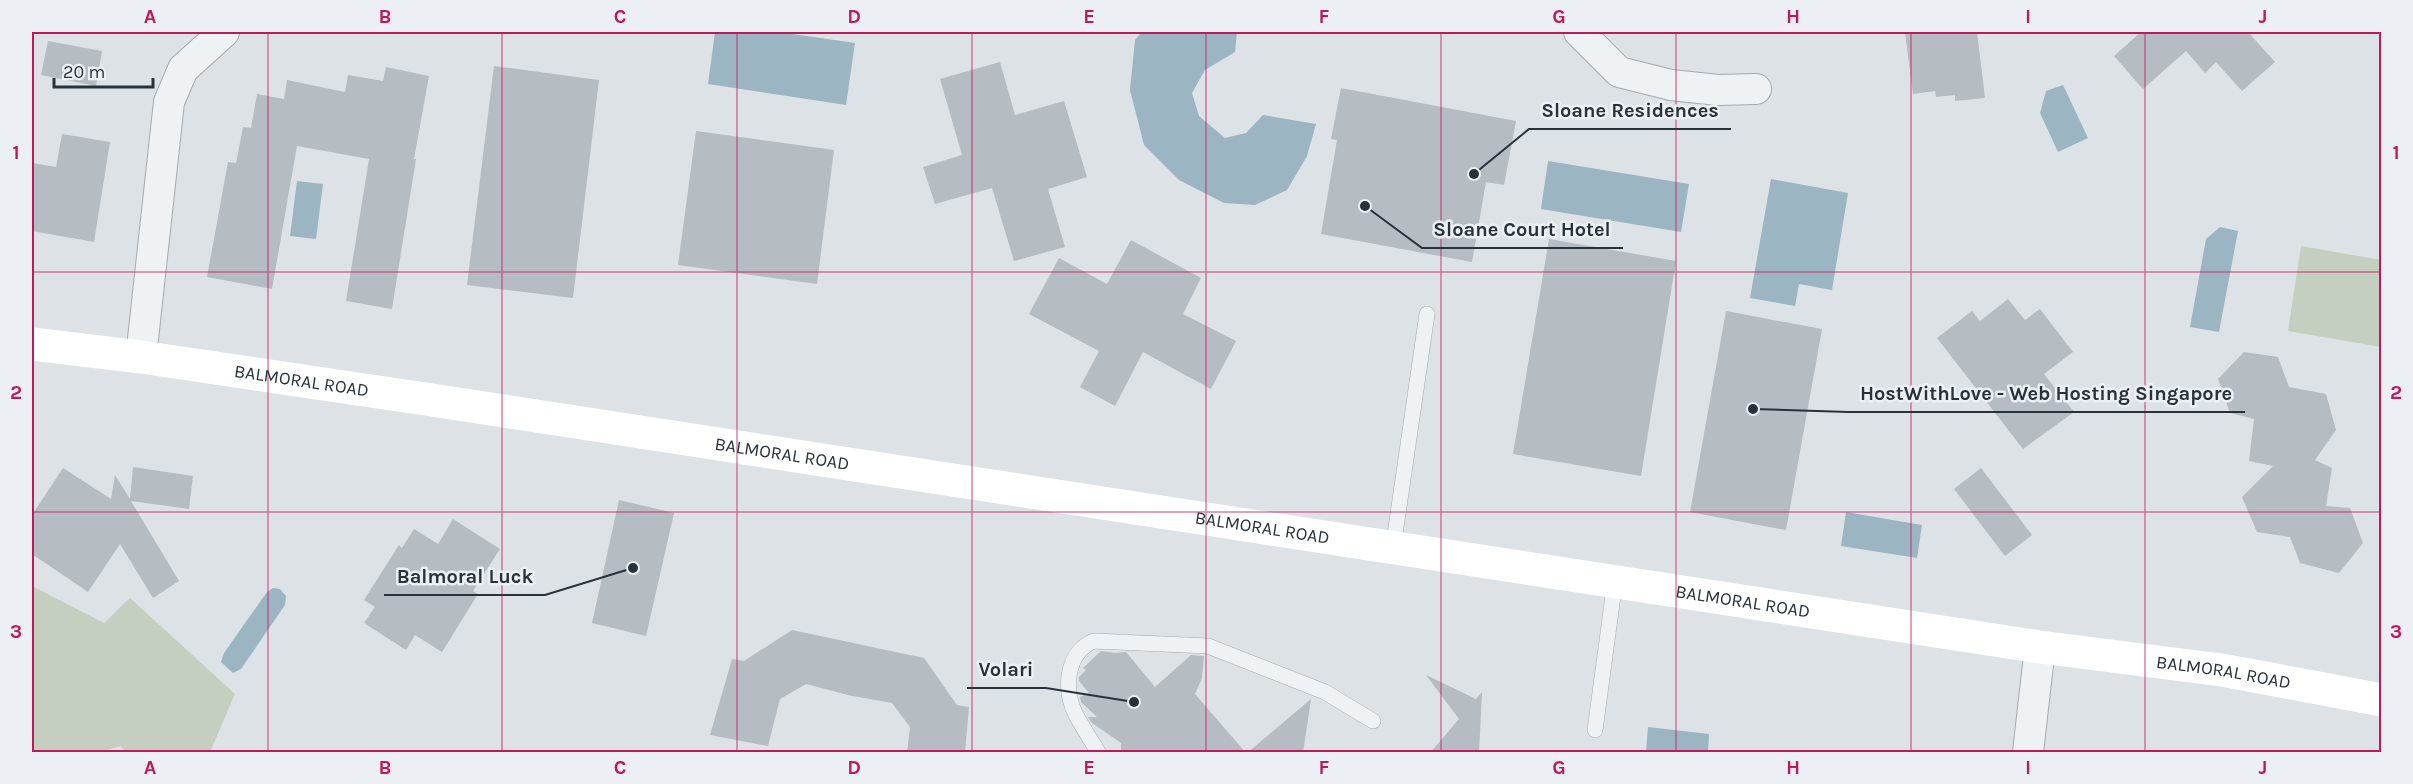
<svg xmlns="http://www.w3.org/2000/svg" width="2413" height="784" font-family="Karla,sans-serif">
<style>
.green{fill:#c5cfbf}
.water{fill:#9bb5c3}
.building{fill:#b5bcc2}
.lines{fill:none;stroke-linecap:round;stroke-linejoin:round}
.lane-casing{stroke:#a3aaaf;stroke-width:16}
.street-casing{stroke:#a3aaaf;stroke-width:32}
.lane{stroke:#eff2f4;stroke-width:15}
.street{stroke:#eff2f4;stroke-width:30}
.secondary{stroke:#fff;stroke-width:33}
.grid{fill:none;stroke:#c2185b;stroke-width:1.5;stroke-opacity:0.55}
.labels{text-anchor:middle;stroke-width:5;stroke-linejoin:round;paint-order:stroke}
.street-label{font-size:18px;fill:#28323b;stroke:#ecf0f4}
.leader{fill:none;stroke:#28323b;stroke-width:2}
.callout-dot{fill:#28323b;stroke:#ecf0f4;stroke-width:2}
.callout-label{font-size:20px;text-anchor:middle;font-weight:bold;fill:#28323b;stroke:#ecf0f4;stroke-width:5;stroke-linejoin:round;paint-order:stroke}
.neatline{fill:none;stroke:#c2185b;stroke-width:2}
.grid-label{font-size:20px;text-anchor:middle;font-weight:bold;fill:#c2185b}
</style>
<rect width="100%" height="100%" fill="#dde2e6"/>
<g class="green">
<path d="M 2301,246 L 2381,260 L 2381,347 L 2288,331 Z"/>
<path d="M 32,586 L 104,623 L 130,598 L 235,694 L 210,752 L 125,752 L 121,746 L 99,752 L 32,752 Z"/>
</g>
<g class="water">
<path d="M 715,32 L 779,32 L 855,43 L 846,105 L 708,84 Z"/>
<path d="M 1142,32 L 1237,32 L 1235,52 L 1205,70 L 1192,93 L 1199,116 L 1225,138 L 1246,133 L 1263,115 L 1316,124 L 1307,156 L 1287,190 L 1255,205 L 1224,203 L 1179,180 L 1144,145 L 1130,90 L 1135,40 Z"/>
<path d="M 2063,85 L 2088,138 L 2058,152 L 2040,113 L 2046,91 Z"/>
<path d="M 1548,161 L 1689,184 L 1681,232 L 1541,209 Z"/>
<path d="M 1771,179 L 1848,193 L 1832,290 L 1799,284 L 1795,306 L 1750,298 Z"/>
<path d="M 297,181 L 323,184 L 316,239 L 290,236 Z"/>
<path d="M 2220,227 L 2238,231 L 2219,332 L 2190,327 L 2206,239 Z"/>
<path d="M 1846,512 L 1922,525 L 1917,558 L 1841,546 Z"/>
<path d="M 273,588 L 280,589 L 286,596 L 285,605 L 241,669 L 233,673 L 221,662 L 224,653 L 267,592 Z"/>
<path d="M 1648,727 L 1709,734 L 1708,752 L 1646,752 Z"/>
</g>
<g class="building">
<path d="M 1905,32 L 1977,32 L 1985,98 L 1955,101 L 1955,95 L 1936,97 L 1935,91 L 1913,94 Z"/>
<path d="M 2141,32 L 2248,32 L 2275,62 L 2242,91 L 2216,62 L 2205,73 L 2186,51 L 2143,89 L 2114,56 Z"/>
<path d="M 48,41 L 102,51 L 96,86 L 41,75 Z"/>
<path d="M 1000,62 L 1015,115 L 1064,101 L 1087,177 L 1048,189 L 1065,247 L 1014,261 L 992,188 L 935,204 L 923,167 L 962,155 L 940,79 Z"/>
<path d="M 494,66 L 599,80 L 573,298 L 467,285 Z"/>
<path d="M 386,67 L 429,76 L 414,159 L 416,159 L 392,309 L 346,301 L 369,159 L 297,146 L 272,289 L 207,277 L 228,162 L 236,163 L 243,127 L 251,128 L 257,94 L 284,99 L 287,80 L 345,92 L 348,75 L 383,81 Z"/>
<path d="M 1341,88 L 1516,121 L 1504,185 L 1486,182 L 1472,262 L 1321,234 L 1337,140 L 1331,139 Z"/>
<path d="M 696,131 L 834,150 L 817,284 L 678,265 Z"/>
<path d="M 62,134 L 110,142 L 94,242 L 32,231 L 32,163 L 56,167 Z"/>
<path d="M 1549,239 L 1676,261 L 1641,476 L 1513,454 Z"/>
<path d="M 1131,240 L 1201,278 L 1183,314 L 1236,341 L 1211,389 L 1143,352 L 1115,406 L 1080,387 L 1099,351 L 1029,314 L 1059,258 L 1107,284 Z"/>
<path d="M 2008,299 L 2025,320 L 2040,309 L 2073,352 L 2044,374 L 2074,412 L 2023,449 L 1937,338 L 1972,311 L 1980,321 Z"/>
<path d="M 1726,311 L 1822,329 L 1786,530 L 1690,512 Z"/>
<path d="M 2244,352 L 2278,357 L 2289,387 L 2326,394 L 2336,430 L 2315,460 L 2332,468 L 2326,506 L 2350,508 L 2363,543 L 2339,573 L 2300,563 L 2290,537 L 2257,532 L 2242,497 L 2273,466 L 2249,461 L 2254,419 L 2230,413 L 2218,379 Z"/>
<path d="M 133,467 L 193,476 L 189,509 L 131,501 L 179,581 L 153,598 L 120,544 L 88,592 L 32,554 L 32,515 L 63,468 L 111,499 L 115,475 L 130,499 Z"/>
<path d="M 1981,468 L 2032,535 L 2005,556 L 1954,489 Z"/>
<path d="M 619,500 L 674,513 L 646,636 L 592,623 Z"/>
<path d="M 453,519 L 500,549 L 473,591 L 478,594 L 442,652 L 415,635 L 406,650 L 364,623 L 375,607 L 364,600 L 399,545 L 402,548 L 414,529 L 438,544 Z"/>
<path d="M 792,630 L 924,658 L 957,705 L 969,707 L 965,753 L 907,753 L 910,727 L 892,703 L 848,695 L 806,684 L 780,699 L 768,746 L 710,735 L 732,659 L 744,661 Z"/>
<path d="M 1101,651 L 1115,653 L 1126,652 L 1155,687 L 1191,655 L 1204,656 L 1202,678 L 1195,694 L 1246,753 L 1121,753 L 1121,743 L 1092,723 L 1088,717 L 1097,717 L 1081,702 L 1080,697 L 1089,693 L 1079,681 L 1079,677 L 1086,670 L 1083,668 Z"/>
<path d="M 1426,675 L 1476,699 L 1482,692 L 1479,753 L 1430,753 L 1459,719 Z"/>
<path d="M 1311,699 L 1303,753 L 1247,753 Z"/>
</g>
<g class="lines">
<defs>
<g id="lane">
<path d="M 1393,548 L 1427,314"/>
<path d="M 1595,730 L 1615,581"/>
<path d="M 1098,752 C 1091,740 1083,728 1076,715 C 1063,690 1066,652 1094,641 L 1208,646 L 1325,692 L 1373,721"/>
</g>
<g id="street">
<path d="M 1579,32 L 1619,72 L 1671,85 L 1718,90 L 1756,89"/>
<path d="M 141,357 L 169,102 L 183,69 L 224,32"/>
<path d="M 2028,752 L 2040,647"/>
</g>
</defs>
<use href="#lane" class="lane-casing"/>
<use href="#street" class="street-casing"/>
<use href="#lane" class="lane"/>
<use href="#street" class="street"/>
<path class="secondary" id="s1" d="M 32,344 L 141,357 L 432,400 L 2040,647 L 2222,670 L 2382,700"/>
</g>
<path class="grid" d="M 268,32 L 268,752M 502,32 L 502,752M 737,32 L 737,752M 972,32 L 972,752M 1206,32 L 1206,752M 1441,32 L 1441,752M 1676,32 L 1676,752M 1911,32 L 1911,752M 2145,32 L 2145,752M 32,272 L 2382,272M 32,512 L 2382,512"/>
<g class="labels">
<g class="street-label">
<text dy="6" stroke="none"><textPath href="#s1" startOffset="272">BALMORAL ROAD</textPath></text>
<text dy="6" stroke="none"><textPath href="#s1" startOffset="758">BALMORAL ROAD</textPath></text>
<text dy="6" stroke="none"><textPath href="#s1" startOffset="1244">BALMORAL ROAD</textPath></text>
<text dy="6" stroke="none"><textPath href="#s1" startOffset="1730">BALMORAL ROAD</textPath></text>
<text dy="6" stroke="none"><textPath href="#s1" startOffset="2216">BALMORAL ROAD</textPath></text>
</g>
</g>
<path class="leader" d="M1474 174L1529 129H1731M1365 206L1422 248H1623M1753 409L1848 412H2245M633 568L545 595H384M1134 702L1046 688H967"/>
<g class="callout-dot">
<circle cx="1474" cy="174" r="6"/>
<circle cx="1365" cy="206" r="6"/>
<circle cx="1753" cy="409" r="6"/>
<circle cx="633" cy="568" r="6"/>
<circle cx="1134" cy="702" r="6"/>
</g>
<g class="callout-label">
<text x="1630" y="117">Sloane Residences</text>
<text x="1522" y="236">Sloane Court Hotel</text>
<text x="2046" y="400">HostWithLove - Web Hosting Singapore</text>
<text x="465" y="583">Balmoral Luck</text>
<text x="1006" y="676">Volari</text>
</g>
<rect width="2413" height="784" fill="none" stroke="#ecf0f4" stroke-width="66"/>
<path d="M54 78v9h99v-9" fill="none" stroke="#28323b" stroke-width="3"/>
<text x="63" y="78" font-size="18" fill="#28323b" stroke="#ecf0f4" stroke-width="4.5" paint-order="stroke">20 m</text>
<rect x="33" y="33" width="2347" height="718" class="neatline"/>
<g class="grid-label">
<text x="150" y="23">A</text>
<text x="385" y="23">B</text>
<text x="620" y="23">C</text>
<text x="854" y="23">D</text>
<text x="1089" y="23">E</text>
<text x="1324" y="23">F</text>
<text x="1559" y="23">G</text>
<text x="1793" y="23">H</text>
<text x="2028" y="23">I</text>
<text x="2263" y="23">J</text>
<text x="16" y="159">1</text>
<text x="2396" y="159">1</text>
<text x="16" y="399">2</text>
<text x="2396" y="399">2</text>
<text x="16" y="638">3</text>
<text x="2396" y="638">3</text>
<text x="150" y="774">A</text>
<text x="385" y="774">B</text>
<text x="620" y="774">C</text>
<text x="854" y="774">D</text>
<text x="1089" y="774">E</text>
<text x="1324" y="774">F</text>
<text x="1559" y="774">G</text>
<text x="1793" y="774">H</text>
<text x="2028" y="774">I</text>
<text x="2263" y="774">J</text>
</g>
</svg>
